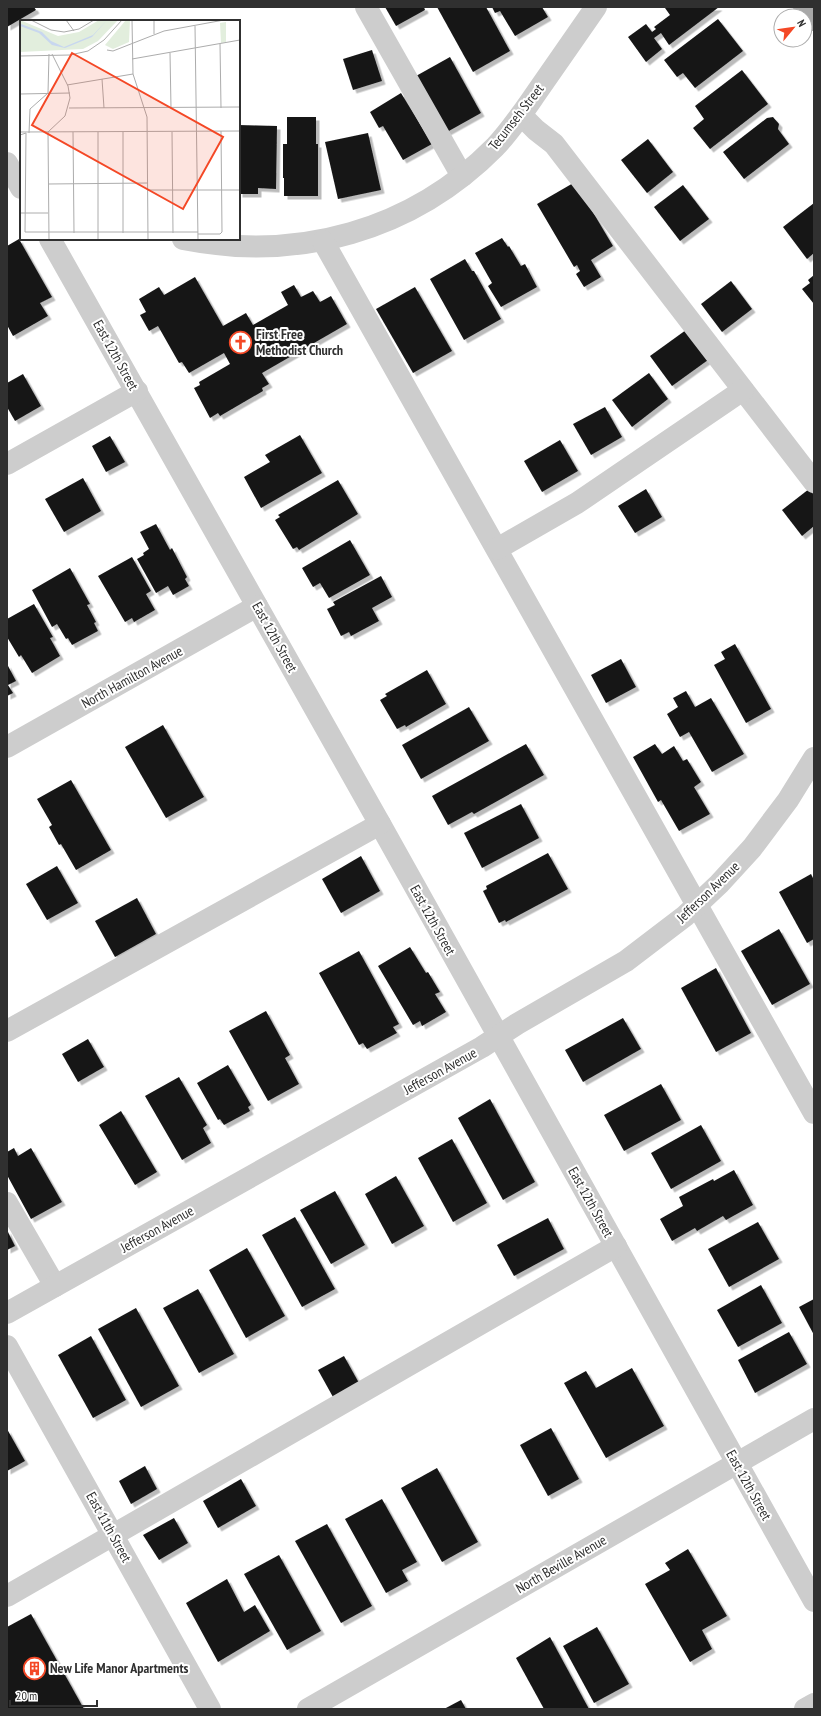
<svg xmlns="http://www.w3.org/2000/svg" width="821" height="1716" font-family="'PT Sans Narrow',sans-serif">
<style>
.building{fill:#171717;filter:url(#shadow)}
.lines{fill:none;stroke-linecap:round;stroke-linejoin:round}
.minor{stroke:#cdcdcd;stroke-width:22}
.major{stroke:#a8a8a8;stroke-width:22}
.labels{text-anchor:middle;stroke-width:4;stroke-linejoin:round;paint-order:stroke}
.street-label{font-size:14px;fill:#303030;stroke:#fff}
.poi-label{font-size:14px;font-weight:bold;fill:#303030;stroke:#fff;text-anchor:start}
.inset-road{fill:none;stroke:#acacac;stroke-width:1}
.view{fill:#f44826;fill-opacity:0.15;stroke:#f44826;stroke-width:2}
.inset-edge{fill:none;stroke:#303030;stroke-width:2}
</style>
<defs>
<filter id="shadow"><feDropShadow dx="3.5" dy="3.5" stdDeviation="0" flood-color="#0004"/></filter>
</defs>
<rect width="100%" height="100%" fill="#fff"/>
<g class="building">
<path d="M 7,7 L 34,7 L 36,10 L 7,27 Z"/>
<path d="M 385,7 L 424,7 L 425,10 L 396,26 Z"/>
<path d="M 437,7 L 486,7 L 510,51 L 473,72 Z"/>
<path d="M 492,7 L 542,7 L 548,17 L 515,36 L 500,11 L 495,13 Z"/>
<path d="M 666,7 L 719,7 L 669,45 L 661,33 L 654,38 L 662,49 L 646,62 L 628,37 L 646,24 L 652,32 L 656,29 L 654,27 L 670,15 L 665,8 Z"/>
<path d="M 718,19 L 743,51 L 695,88 L 683,73 L 677,77 L 664,60 Z"/>
<path d="M 372,50 L 382,81 L 353,90 L 343,59 Z"/>
<path d="M 450,57 L 481,113 L 447,132 L 416,76 Z"/>
<path d="M 742,70 L 768,104 L 710,149 L 693,128 L 704,119 L 695,106 Z"/>
<path d="M 401,93 L 432,144 L 403,160 L 383,126 L 379,128 L 370,112 Z"/>
<path d="M 287,117 L 316,117 L 316,144 L 318,144 L 318,196 L 284,196 L 284,178 L 283,178 L 283,144 L 287,144 Z"/>
<path d="M 773,117 L 779,124 L 778,129 L 789,144 L 744,179 L 723,152 L 767,118 Z"/>
<path d="M 239,125 L 277,126 L 276,189 L 258,188 L 258,194 L 239,194 Z"/>
<path d="M 368,133 L 381,190 L 338,199 L 325,142 Z"/>
<path d="M 648,139 L 673,172 L 647,193 L 621,160 Z"/>
<path d="M 575,182 L 613,246 L 591,260 L 601,277 L 584,287 L 576,274 L 580,271 L 577,265 L 574,267 L 537,204 Z"/>
<path d="M 683,185 L 709,219 L 680,241 L 654,207 Z"/>
<path d="M 814,203 L 814,253 L 807,259 L 783,227 Z"/>
<path d="M 502,238 L 508,247 L 509,246 L 521,266 L 525,264 L 537,287 L 501,307 L 488,286 L 492,283 L 475,253 Z"/>
<path d="M 19,239 L 52,297 L 40,303 L 48,316 L 13,336 L 7,325 L 7,246 Z"/>
<path d="M 465,259 L 472,271 L 474,271 L 501,319 L 464,340 L 430,279 Z"/>
<path d="M 814,275 L 814,304 L 802,289 L 810,283 L 808,280 Z"/>
<path d="M 195,277 L 223,326 L 246,313 L 253,325 L 288,305 L 281,292 L 294,285 L 301,297 L 313,291 L 320,302 L 331,296 L 347,324 L 262,373 L 269,384 L 262,388 L 263,391 L 220,416 L 218,413 L 210,418 L 194,388 L 200,385 L 199,382 L 230,364 L 224,353 L 189,373 L 182,362 L 179,363 L 158,326 L 149,331 L 140,315 L 146,312 L 139,299 L 159,287 L 164,295 Z"/>
<path d="M 731,281 L 752,309 L 722,332 L 701,304 Z"/>
<path d="M 415,287 L 452,351 L 413,373 L 376,309 Z"/>
<path d="M 686,330 L 708,360 L 672,386 L 650,356 Z"/>
<path d="M 649,373 L 668,399 L 632,427 L 612,400 Z"/>
<path d="M 23,374 L 41,406 L 15,421 L 7,407 L 7,383 Z"/>
<path d="M 605,407 L 622,437 L 591,455 L 573,424 Z"/>
<path d="M 300,435 L 322,473 L 261,508 L 244,477 L 270,462 L 265,455 Z"/>
<path d="M 110,436 L 125,462 L 106,472 L 92,446 Z"/>
<path d="M 560,440 L 578,471 L 542,492 L 524,461 Z"/>
<path d="M 83,478 L 101,511 L 64,532 L 45,499 Z"/>
<path d="M 338,480 L 358,514 L 299,550 L 297,547 L 293,549 L 275,520 L 280,517 L 278,515 Z"/>
<path d="M 646,489 L 662,517 L 635,533 L 618,506 Z"/>
<path d="M 809,489 L 814,495 L 814,526 L 802,536 L 782,510 Z"/>
<path d="M 156,524 L 170,550 L 172,548 L 187,577 L 185,579 L 189,586 L 173,595 L 168,586 L 156,593 L 137,559 L 144,555 L 143,553 L 149,549 L 140,532 Z"/>
<path d="M 350,540 L 370,575 L 329,598 L 320,583 L 313,587 L 302,568 Z"/>
<path d="M 132,557 L 151,591 L 146,594 L 155,610 L 134,622 L 132,618 L 125,622 L 98,576 Z"/>
<path d="M 70,568 L 90,604 L 87,605 L 96,622 L 94,623 L 98,631 L 72,645 L 68,638 L 66,639 L 57,624 L 52,627 L 32,590 Z"/>
<path d="M 381,576 L 392,597 L 372,608 L 379,621 L 351,636 L 349,632 L 341,636 L 327,609 L 335,605 L 333,602 Z"/>
<path d="M 34,604 L 53,637 L 50,638 L 60,656 L 32,673 L 21,655 L 19,657 L 7,637 L 7,619 Z"/>
<path d="M 735,644 L 771,709 L 746,723 L 714,665 L 725,659 L 721,652 Z"/>
<path d="M 621,659 L 636,687 L 606,703 L 591,675 Z"/>
<path d="M 7,664 L 16,681 L 8,685 L 13,693 L 7,696 Z"/>
<path d="M 427,670 L 446,704 L 406,727 L 405,725 L 397,729 L 380,700 L 387,696 L 385,694 Z"/>
<path d="M 686,691 L 695,707 L 711,698 L 744,754 L 712,772 L 689,732 L 680,737 L 667,714 L 678,707 L 673,698 Z"/>
<path d="M 469,707 L 489,741 L 421,779 L 402,745 Z"/>
<path d="M 163,725 L 204,797 L 166,818 L 125,747 Z"/>
<path d="M 526,744 L 544,775 L 474,814 L 472,812 L 448,825 L 432,796 Z"/>
<path d="M 655,744 L 662,754 L 674,746 L 683,761 L 687,759 L 701,782 L 694,787 L 710,814 L 679,831 L 661,800 L 658,802 L 633,757 Z"/>
<path d="M 71,780 L 111,850 L 76,870 L 61,844 L 59,845 L 49,827 L 52,825 L 37,799 Z"/>
<path d="M 521,804 L 539,838 L 482,868 L 464,833 Z"/>
<path d="M 548,853 L 568,889 L 506,922 L 505,920 L 499,923 L 483,891 L 487,889 L 486,886 Z"/>
<path d="M 361,856 L 380,891 L 341,913 L 322,879 Z"/>
<path d="M 57,866 L 78,903 L 47,920 L 26,884 Z"/>
<path d="M 811,874 L 814,880 L 814,939 L 807,943 L 779,892 Z"/>
<path d="M 137,898 L 156,934 L 115,957 L 95,921 Z"/>
<path d="M 779,929 L 810,984 L 772,1005 L 741,951 Z"/>
<path d="M 410,947 L 426,973 L 428,972 L 440,992 L 435,994 L 446,1012 L 422,1026 L 420,1021 L 413,1025 L 378,966 Z"/>
<path d="M 359,951 L 399,1024 L 393,1027 L 397,1033 L 367,1049 L 363,1043 L 359,1045 L 319,973 Z"/>
<path d="M 716,968 L 751,1033 L 716,1052 L 681,988 Z"/>
<path d="M 266,1011 L 290,1055 L 285,1058 L 299,1084 L 268,1101 L 229,1031 Z"/>
<path d="M 623,1018 L 641,1049 L 583,1082 L 565,1050 Z"/>
<path d="M 88,1039 L 104,1067 L 78,1082 L 62,1054 Z"/>
<path d="M 228,1065 L 251,1105 L 248,1107 L 250,1111 L 224,1125 L 220,1119 L 218,1120 L 197,1083 Z"/>
<path d="M 179,1077 L 207,1125 L 203,1128 L 211,1143 L 182,1160 L 145,1096 Z"/>
<path d="M 661,1084 L 681,1120 L 624,1151 L 604,1115 Z"/>
<path d="M 490,1099 L 535,1182 L 503,1200 L 458,1118 Z"/>
<path d="M 121,1111 L 157,1172 L 135,1185 L 99,1125 Z"/>
<path d="M 701,1125 L 721,1161 L 671,1189 L 651,1153 Z"/>
<path d="M 452,1139 L 487,1203 L 453,1222 L 418,1158 Z"/>
<path d="M 14,1148 L 18,1156 L 31,1148 L 62,1202 L 31,1219 L 7,1175 L 7,1152 Z"/>
<path d="M 734,1170 L 753,1205 L 726,1220 L 723,1216 L 697,1231 L 695,1228 L 672,1241 L 660,1219 L 683,1206 L 679,1197 L 713,1179 L 714,1181 Z"/>
<path d="M 396,1176 L 424,1226 L 392,1244 L 365,1194 Z"/>
<path d="M 335,1191 L 365,1245 L 331,1264 L 300,1210 Z"/>
<path d="M 295,1217 L 335,1289 L 302,1307 L 262,1235 Z"/>
<path d="M 548,1218 L 564,1249 L 514,1276 L 497,1245 Z"/>
<path d="M 758,1222 L 779,1259 L 729,1287 L 708,1249 Z"/>
<path d="M 7,1230 L 15,1246 L 7,1250 Z"/>
<path d="M 247,1248 L 285,1316 L 246,1338 L 209,1270 Z"/>
<path d="M 761,1285 L 782,1323 L 738,1347 L 717,1310 Z"/>
<path d="M 198,1289 L 234,1354 L 199,1373 L 163,1308 Z"/>
<path d="M 814,1299 L 814,1335 L 799,1307 Z"/>
<path d="M 136,1308 L 179,1386 L 141,1407 L 98,1329 Z"/>
<path d="M 789,1332 L 807,1364 L 755,1393 L 738,1360 Z"/>
<path d="M 91,1336 L 126,1400 L 93,1418 L 58,1355 Z"/>
<path d="M 344,1356 L 359,1383 L 333,1397 L 318,1370 Z"/>
<path d="M 632,1368 L 664,1426 L 606,1458 L 564,1383 L 586,1371 L 596,1388 Z"/>
<path d="M 551,1428 L 579,1479 L 548,1496 L 520,1445 Z"/>
<path d="M 7,1429 L 25,1461 L 7,1471 Z"/>
<path d="M 145,1466 L 157,1489 L 131,1504 L 119,1481 Z"/>
<path d="M 437,1468 L 478,1542 L 442,1562 L 401,1488 Z"/>
<path d="M 241,1479 L 256,1506 L 218,1528 L 203,1501 Z"/>
<path d="M 382,1499 L 417,1562 L 402,1570 L 408,1581 L 386,1593 L 345,1519 Z"/>
<path d="M 174,1518 L 188,1543 L 159,1560 L 143,1535 Z"/>
<path d="M 327,1524 L 372,1606 L 341,1623 L 295,1541 Z"/>
<path d="M 688,1549 L 727,1616 L 702,1630 L 712,1649 L 690,1662 L 645,1584 L 670,1570 L 665,1563 Z"/>
<path d="M 279,1555 L 321,1631 L 287,1650 L 244,1574 Z"/>
<path d="M 227,1579 L 244,1612 L 255,1605 L 270,1631 L 218,1662 L 186,1603 Z"/>
<path d="M 31,1614 L 84,1709 L 7,1709 L 7,1627 Z"/>
<path d="M 597,1627 L 629,1684 L 594,1703 L 563,1646 Z"/>
<path d="M 550,1637 L 589,1709 L 544,1709 L 516,1658 Z"/>
<path d="M 461,1700 L 466,1709 L 444,1709 Z"/>
</g>
<g class="lines">
<g class="minor">
<path d="M 366,7 L 462,176"/>
<path d="M 521,115 L 536,130 L 554,144 L 814,482"/>
<path d="M 7,163 L 21,188"/>
<path d="M 50,239 L 380,824 L 814,1601"/>
<path d="M 183,239 C 298,262 412,231 495,147 C 512,129 525,109 539,89 C 558,62 577,34 596,7"/>
<path d="M 323,241 L 814,1113"/>
<path d="M 7,464 L 137,391"/>
<path d="M 497,549 L 577,503 L 743,390"/>
<path d="M 7,747 L 257,606"/>
<path d="M 7,1031 L 380,824"/>
<path d="M 7,1203 L 55,1286"/>
<path d="M 7,1313 L 482,1047 L 517,1024 L 626,961 L 685,916 L 719,884 L 752,848 L 788,800 L 814,758"/>
<path d="M 7,1346 L 210,1709"/>
<path d="M 7,1596 L 616,1246"/>
<path d="M 308,1709 L 814,1419"/>
<path d="M 805,1709 L 814,1704"/>
</g>
<path class="major" d="M 804,7 L 814,20"/>
</g>
<defs>
<symbol id="church-ring" viewBox="-11 -11 22 22"><circle r="9.5" fill="#fff" stroke="#f44826" stroke-width="1.5"/><path d="M-1.2-6h2.4v3.5h3.3v2.4h-3.3V6h-2.4V-.1h-3.3v-2.4h3.3Z" fill="#f44826"/></symbol>
<symbol id="building-ring" viewBox="-11 -11 22 22"><circle r="9.5" fill="#fff" stroke="#f44826" stroke-width="1.5"/><path d="M-4-6H4V6H1V3H-1V6H-4ZM-2.5-4.3h1.7v1.8h-1.7ZM.8-4.3h1.7v1.8H.8ZM-2.5-1h1.7V.8h-1.7ZM.8-1h1.7V.8H.8Z" fill="#f44826"/></symbol>
</defs>
<g fill-rule="evenodd">
<use href="#church-ring" x="228" y="330" width="25" height="25"/>
<use href="#building-ring" x="22" y="1656" width="25" height="25"/>
</g>
<g class="labels">
<g class="street-label">
<text transform="translate(516 117) rotate(-52)" y="5">Tecumseh Street</text>
<text transform="translate(116 355) rotate(61)" y="5">East 12th Street</text>
<text transform="translate(275 637) rotate(61)" y="5">East 12th Street</text>
<text transform="translate(132 677) rotate(-29)" y="5">North Hamilton Avenue</text>
<text transform="translate(708 892) rotate(-44)" y="5">Jefferson Avenue</text>
<text transform="translate(433 920) rotate(61)" y="5">East 12th Street</text>
<text transform="translate(440 1071) rotate(-29)" y="5">Jefferson Avenue</text>
<text transform="translate(591 1202) rotate(61)" y="5">East 12th Street</text>
<text transform="translate(157 1229) rotate(-29)" y="5">Jefferson Avenue</text>
<text transform="translate(749 1485) rotate(61)" y="5">East 12th Street</text>
<text transform="translate(109 1527) rotate(61)" y="5">East 11th Street</text>
<text transform="translate(561 1564) rotate(-30)" y="5">North Beville Avenue</text>
</g>
<g class="poi-label">
<text x="256" y="339">First Free<tspan x="256" dy="16">Methodist Church</tspan></text>
<text x="50" y="1673">New Life Manor Apartments</text>
</g>
</g>
<g transform="translate(20 20)">
<rect width="220" height="220" fill="#fff"/>
<path d="M 0,0 L 38,16 L 59,12 L 79,0 L 98,0 L 78,21 L 63,29 L 0,32 ZM 106,0 L 110,0 L 109,22 L 93,29 L 85,25 ZM 206,2 L 206,22 L 201,23 L 200,3 Z" fill="#e2eedd"/>
<path d="M 87,0 L 72,17 L 45,28 L 32,25 L 19,13 L 0,6 L 1,4 L 22,12 L 31,21 L 44,27 L 73,15 Z" fill="#c8d7ef"/>
<path class="inset-road" d="M 11,0 L 31,10 L 44,12 L 59,9 L 74,0M 46,0 L 54,11M 112,0 L 113,54 L 127,97 L 128,220M 134,0 L 134,14M 175,6 L 178,220M 200,24 L 201,88M 87,30 L 93,31 L 144,11 L 204,0M 150,33 L 151,88M 0,36 L 50,35 L 68,31 L 84,20 L 102,0M 112,39 L 220,20M 82,59 L 84,88M 47,65 L 113,54M 0,74 L 50,73M 49,88 L 220,87M 0,112 L 220,111M 53,112 L 54,213M 78,112 L 78,220M 152,112 L 153,213M 9,113 L 10,89 L 28,73 L 29,34M 0,115 L 6,113 L 5,212 L 178,212M 28,164 L 128,163M 128,170 L 220,170M 0,193 L 28,193M 103,213 L 103,112M 178,214 L 200,214 L 202,212 L 201,111M 29,220 L 28,112 L 45,96 L 50,78 L 48,66 L 32,34"/>
<path class="view" d="M 52,33 L 203,117 L 163,189 L 12,105 Z"/>
<rect width="220" height="220" class="inset-edge"/>
</g>
<rect width="821" height="1716" fill="none" stroke="#303030" stroke-width="16"/>
<g transform="translate(793 28) rotate(61)"><circle r="19" fill="#ffffff" stroke="#acacac"/>
<path d="M0-3L7 15L0 10L-7 15Z" fill="#f44826"/>
<text y="-6" font-size="11" font-weight="bold" text-anchor="middle" fill="#303030">N</text>
</g>
<path d="M10 1700v6h87v-6" fill="none" stroke="#303030" stroke-width="2"/>
<text x="16" y="1700" font-size="12" fill="#303030" stroke="#ffffff" stroke-width="3" paint-order="stroke">20 m</text>
</svg>
